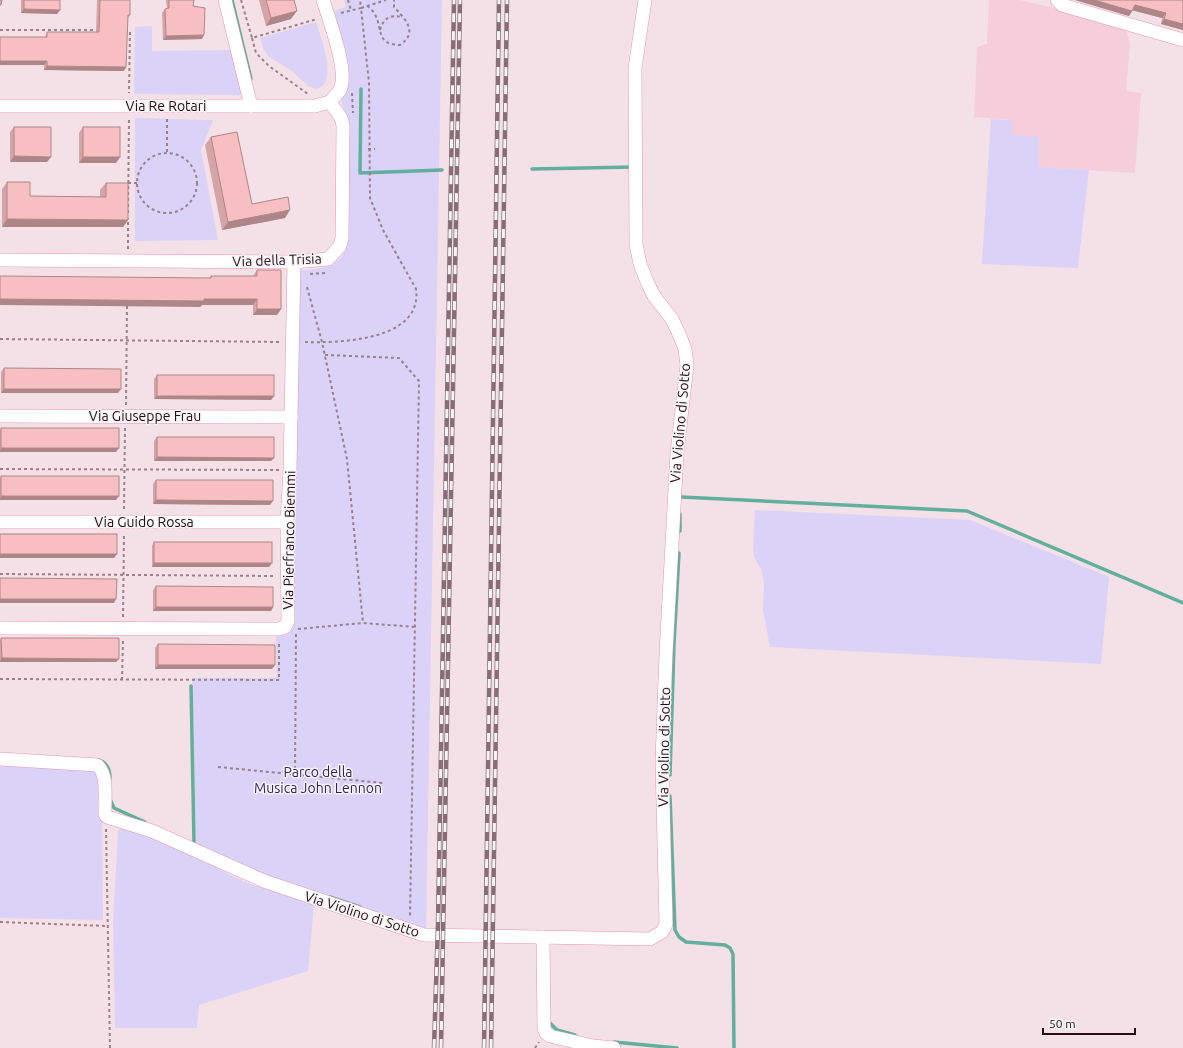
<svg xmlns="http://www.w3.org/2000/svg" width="1183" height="1048" font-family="Ubuntu,sans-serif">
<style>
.built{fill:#f5cddb}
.green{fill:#dbd2f7}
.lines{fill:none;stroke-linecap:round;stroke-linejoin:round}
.stream{stroke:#62af9c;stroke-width:3.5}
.minor-casing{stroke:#e893b3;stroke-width:14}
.path{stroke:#99818a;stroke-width:2;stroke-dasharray:3 3;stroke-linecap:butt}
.minor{stroke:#fff;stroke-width:13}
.rail-casing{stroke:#866d76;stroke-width:4.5}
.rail{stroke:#f4f4f4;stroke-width:3;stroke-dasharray:9;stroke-linecap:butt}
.wall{fill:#d5a4a7}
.shaded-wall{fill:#ae8688}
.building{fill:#f8bfc2;stroke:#ae8688}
.labels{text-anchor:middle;stroke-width:3;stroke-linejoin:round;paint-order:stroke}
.street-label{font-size:14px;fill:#2a0b18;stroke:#f4f4f4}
.park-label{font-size:14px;fill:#351d60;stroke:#f4f4f4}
</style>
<rect width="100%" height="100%" fill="#f4e1e7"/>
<path class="built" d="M 989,0 L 1020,0 L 1050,7 L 1126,29 L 1130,45 L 1126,91 L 1141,93 L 1135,173 L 1039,167 L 1012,135 L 1012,120 L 974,117 L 977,47 L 987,44 Z"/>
<g class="green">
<path d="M 344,0 L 442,0 L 426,931 L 268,880 L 196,846 L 192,678 L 277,678 L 276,634 L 294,619 L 299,270 C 326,269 346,266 349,234 L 348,120 L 341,101 L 349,80 L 346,58 L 334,11 L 346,7 Z"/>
<path d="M 316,22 C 321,38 339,82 317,89 L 308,86 L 292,71 L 269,57 L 264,50 L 260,38 Z"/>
<path d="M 152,26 L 152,51 L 233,50 L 242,95 L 134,94 L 135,27 Z"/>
<path d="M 135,118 L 213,120 L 201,150 L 218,240 L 135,241 Z"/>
<path d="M 991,119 L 1012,120 L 1012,135 L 1039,137 L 1039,167 L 1089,170 L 1078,268 L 982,264 Z"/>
<path d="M 755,510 L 970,520 L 1109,577 L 1101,664 L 770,647 L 763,610 L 764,582 L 761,569 L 754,557 L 753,547 Z"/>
<path d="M 0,765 L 91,770 L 99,773 L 102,818 L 103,920 L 0,918 Z"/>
<path d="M 122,827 L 167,843 L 245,882 L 314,905 L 308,971 L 199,1005 L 197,1028 L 115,1028 L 113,921 L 118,831 Z"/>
</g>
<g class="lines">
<g class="stream">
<path d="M 232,0 L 251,79"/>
<path d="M 361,89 L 360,173 L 442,170"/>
<path d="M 532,169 L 633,167"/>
<path d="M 681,497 L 967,511 L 1183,603"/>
<path d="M 680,531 L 680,514"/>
<path d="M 191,686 L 194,843"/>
<path d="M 99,760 C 107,763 110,770 110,778"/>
<path d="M 670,775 L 674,644 L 679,553"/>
<path d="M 670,796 L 675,930 L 679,937 L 686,942 L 725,945 L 730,948 L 733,954 L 734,1048"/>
<path d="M 110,799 L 114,808 L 145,822"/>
<path d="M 330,897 L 360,907"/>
<path d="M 548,1021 L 557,1030 L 575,1035"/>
<path d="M 614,1042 L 677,1048"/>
</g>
<defs>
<g id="minor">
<path d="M 225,0 L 251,106"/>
<path d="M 323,0 C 329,20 349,71 340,90 C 337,94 333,98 330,102"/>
<path d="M 1057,0 L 1062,5 L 1183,40"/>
<path d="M 0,106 L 315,106 L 330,102"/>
<path d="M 0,260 L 294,262 L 328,259 L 340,246 L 342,238 L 343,125 L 341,118 L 330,102"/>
<path d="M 0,416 L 291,417"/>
<path d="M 0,522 L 287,522"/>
<path d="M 0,628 L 279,629 L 285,627 L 288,621 L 287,522 L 290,470 L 294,262"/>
<path d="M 0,759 L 97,765 C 109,775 104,800 105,814 L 107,817 L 152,831 L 264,881 L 424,935 L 650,939 L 662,932 L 666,924 L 662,761 L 666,653 L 677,453 L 687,365 L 685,349 L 680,336 L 672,319 L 654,296 L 648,284 L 640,264 L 636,244 L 635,68 L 645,0"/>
<path d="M 543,937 L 544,1028 L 546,1033 L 550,1036 L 593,1046 L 614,1048"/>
</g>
</defs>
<use href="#minor" class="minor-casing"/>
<g class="path">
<path d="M 241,0 L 252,38 L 317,19"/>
<path d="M 348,0 L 351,10"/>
<path d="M 367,6 C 370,8 373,11 374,13 C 384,28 374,44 400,45 C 419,32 405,19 394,7 L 394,0"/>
<path d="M 341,13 L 361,8 L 360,0"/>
<path d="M 0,30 L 99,30"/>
<path d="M 380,30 C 383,19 390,14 402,17"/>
<path d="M 125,31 L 130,31 L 129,93"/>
<path d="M 252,38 L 256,53 L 269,66 L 308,94"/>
<path d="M 352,93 L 353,113"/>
<path d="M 167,119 L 167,154"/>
<path d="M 368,149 L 375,149"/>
<circle cx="167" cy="183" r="30"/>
<path d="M 128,183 L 137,183"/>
<path d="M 128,213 L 129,118"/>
<path d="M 128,249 L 128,218"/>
<path d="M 310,274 L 325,273"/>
<path d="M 307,287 L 322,342 L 347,459 L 363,623"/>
<path d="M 0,339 L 281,342"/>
<path d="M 305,342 C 339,343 423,341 416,289 L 383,230 L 370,198 L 369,83 L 361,8 L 386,0"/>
<path d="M 325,355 L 399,358 L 419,381 L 410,917"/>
<path d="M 126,405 L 127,304"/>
<path d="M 0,469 L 279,470"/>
<path d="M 124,509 L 125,428"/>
<path d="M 0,574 L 275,576"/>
<path d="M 123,617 L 124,534"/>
<path d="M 298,629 L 363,623 L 415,627"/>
<path d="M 0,679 L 279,680 L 279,641"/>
<path d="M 122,680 L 123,640"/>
<path d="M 218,767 L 383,783"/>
<path d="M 295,775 L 296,634"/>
<path d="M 106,829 L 110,1048"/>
<path d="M 0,922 L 106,926"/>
<path d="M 535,1048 L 539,1042"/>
</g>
<use href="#minor" class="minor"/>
<defs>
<g id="rail">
<path d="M 434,1048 L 438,924 L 454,0"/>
<path d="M 441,1048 L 460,0"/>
<path d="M 484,1048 L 499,0"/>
<path d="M 491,1048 L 507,0"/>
</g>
</defs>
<use href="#rail" class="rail-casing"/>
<use href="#rail" class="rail"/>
</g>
<g class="wall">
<path d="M 21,0 L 60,0 L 60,10 L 57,14 L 21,13 Z"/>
<path d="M 97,0 L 130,0 L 130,15 L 127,19 L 124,71 L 44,70 L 44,65 L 0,65 L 0,37 L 45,37 L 47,32 L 96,32 Z"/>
<path d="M 166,0 L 194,0 L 193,6 L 202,39 L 163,40 L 162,13 L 165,9 L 167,9 Z"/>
<path d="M 259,0 L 294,0 L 291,19 L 266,26 Z"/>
<path d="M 1075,0 L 1183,0 L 1183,30 L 1161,24 L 1162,18 L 1133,10 L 1129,16 Z"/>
<path d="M 14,127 L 47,162 L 10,162 L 10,132 Z"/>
<path d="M 83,127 L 120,157 L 116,163 L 79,163 L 79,133 Z"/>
<path d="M 211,137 L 252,204 L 285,218 L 222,230 L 205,145 Z"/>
<path d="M 7,182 L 30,196 L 100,197 L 100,190 L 106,183 L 128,220 L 123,227 L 2,227 L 2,189 Z"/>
<path d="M 257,270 L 281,309 L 277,315 L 253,315 L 253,305 L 202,305 L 200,307 L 209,278 L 211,276 L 253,276 Z"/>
<path d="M 4,368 L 118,393 L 1,393 L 1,372 Z"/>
<path d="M 157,375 L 274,396 L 271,400 L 154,399 L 154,379 Z"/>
<path d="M 1,428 L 119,448 L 116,452 L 0,452 L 0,430 Z"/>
<path d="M 157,437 L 274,458 L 271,461 L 154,461 L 154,441 Z"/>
<path d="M 1,476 L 116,500 L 0,500 L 0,478 Z"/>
<path d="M 156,480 L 270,505 L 153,504 L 153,484 Z"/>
<path d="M 154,542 L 272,563 L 269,567 L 152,567 L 152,546 Z"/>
<path d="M 156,586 L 273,607 L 271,611 L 153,611 L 153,590 Z"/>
<path d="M 1,638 L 119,659 L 116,662 L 0,662 L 0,640 Z"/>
<path d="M 158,644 L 275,665 L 272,669 L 155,669 L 155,648 Z"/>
</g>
<g class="shaded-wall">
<path d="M 1075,0 L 1094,0 L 1132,11 L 1129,16 Z"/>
<path d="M 1135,5 L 1166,13 L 1162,18 L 1131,10 Z"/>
<path d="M 24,9 L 60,10 L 57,14 L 21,13 Z"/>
<path d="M 297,11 L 291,19 L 266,26 L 271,18 Z"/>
<path d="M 1164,19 L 1183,24 L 1183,30 L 1161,24 Z"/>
<path d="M 204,35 L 202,39 L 163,40 L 166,36 Z"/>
<path d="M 0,61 L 47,61 L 44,65 L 0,65 Z"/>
<path d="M 47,66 L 126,67 L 124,71 L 44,70 Z"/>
<path d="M 14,156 L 51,157 L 47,162 L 10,162 Z"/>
<path d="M 83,157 L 120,157 L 116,163 L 79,163 Z"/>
<path d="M 290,210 L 285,218 L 222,230 L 228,222 Z"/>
<path d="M 7,219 L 128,220 L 123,227 L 2,227 Z"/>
<path d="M 0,299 L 257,299 L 253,305 L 202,305 L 200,307 L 0,305 Z"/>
<path d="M 257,309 L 281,309 L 277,315 L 253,315 Z"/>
<path d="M 4,389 L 121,389 L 118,393 L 1,393 Z"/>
<path d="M 157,396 L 274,396 L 271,400 L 154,399 Z"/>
<path d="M 1,448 L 119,448 L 116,452 L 0,452 L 0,450 Z"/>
<path d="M 157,457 L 274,458 L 271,461 L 154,461 Z"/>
<path d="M 1,496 L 119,496 L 116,500 L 0,500 L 0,498 Z"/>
<path d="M 156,500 L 273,501 L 270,505 L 153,504 Z"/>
<path d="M 0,554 L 117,554 L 114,558 L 0,558 Z"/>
<path d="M 154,563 L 272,563 L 269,567 L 152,567 Z"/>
<path d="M 0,599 L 116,599 L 114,603 L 0,603 Z"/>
<path d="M 156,607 L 273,607 L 271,611 L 153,611 Z"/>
<path d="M 2,658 L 119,659 L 116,662 L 0,662 L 0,661 Z"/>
<path d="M 158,665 L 275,665 L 272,669 L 155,669 Z"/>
</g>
<g class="building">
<path d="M 0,0 L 2,0 L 1,5 L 0,5 Z"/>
<path d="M 24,0 L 60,0 L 60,10 L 24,9 Z"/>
<path d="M 100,0 L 130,0 L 130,15 L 128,15 L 126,67 L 47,66 L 47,61 L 0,61 L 0,37 L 47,37 L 47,32 L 99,32 Z"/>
<path d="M 169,0 L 194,0 L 193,6 L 205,8 L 204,35 L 166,36 L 165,9 L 169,8 Z"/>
<path d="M 266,0 L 294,0 L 297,11 L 271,18 Z"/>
<path d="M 1094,0 L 1183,0 L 1183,24 L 1164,19 L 1166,13 L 1135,5 L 1132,11 Z"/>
<path d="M 14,127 L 51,127 L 51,157 L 14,156 Z"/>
<rect x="83" y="127" width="37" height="30"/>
<path d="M 237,132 L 252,204 L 288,197 L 290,210 L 228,222 L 211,137 Z"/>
<path d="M 7,182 L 30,182 L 30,196 L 106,197 L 106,183 L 128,183 L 128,220 L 7,219 Z"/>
<path d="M 257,270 L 281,270 L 281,309 L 257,309 L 257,299 L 204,299 L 204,301 L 0,299 L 0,276 L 211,278 L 211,276 L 257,276 Z"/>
<path d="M 4,368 L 121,369 L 121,389 L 4,389 Z"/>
<rect x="157" y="375" width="117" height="21"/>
<rect x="1" y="428" width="118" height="20"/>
<path d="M 157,437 L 274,437 L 274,458 L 157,457 Z"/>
<rect x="1" y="476" width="118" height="20"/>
<path d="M 156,480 L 273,480 L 273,501 L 156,500 Z"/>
<rect x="0" y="534" width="117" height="20"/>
<rect x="154" y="542" width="118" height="21"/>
<path d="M 0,578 L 117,579 L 116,599 L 0,599 Z"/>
<path d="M 156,586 L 273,587 L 273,607 L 156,607 Z"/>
<path d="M 1,638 L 119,638 L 119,659 L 2,658 Z"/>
<path d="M 158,644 L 275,645 L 275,665 L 158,665 Z"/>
</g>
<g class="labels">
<g class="street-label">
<text x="166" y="111">Via Re Rotari</text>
<text transform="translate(277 260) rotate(-2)" y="5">Via della Trisia</text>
<text x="145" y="421">Via Giuseppe Frau</text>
<text transform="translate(680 423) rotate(-85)" y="5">Via Violino di Sotto</text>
<text x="144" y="527">Via Guido Rossa</text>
<text transform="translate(289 540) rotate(-89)" y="5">Via Pierfranco Biemmi</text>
<text transform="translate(664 747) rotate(-89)" y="5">Via Violino di Sotto</text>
<text transform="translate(362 914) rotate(18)" y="5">Via Violino di Sotto</text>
</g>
<g class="park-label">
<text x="318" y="777">Parco della<tspan x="318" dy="16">Musica John Lennon</tspan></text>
</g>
</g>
<path d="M1043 1028v6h92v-6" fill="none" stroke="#2a0b18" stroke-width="2"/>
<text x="1049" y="1028" font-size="12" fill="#2a0b18" stroke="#f4f4f4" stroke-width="3" paint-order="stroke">50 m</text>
</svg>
